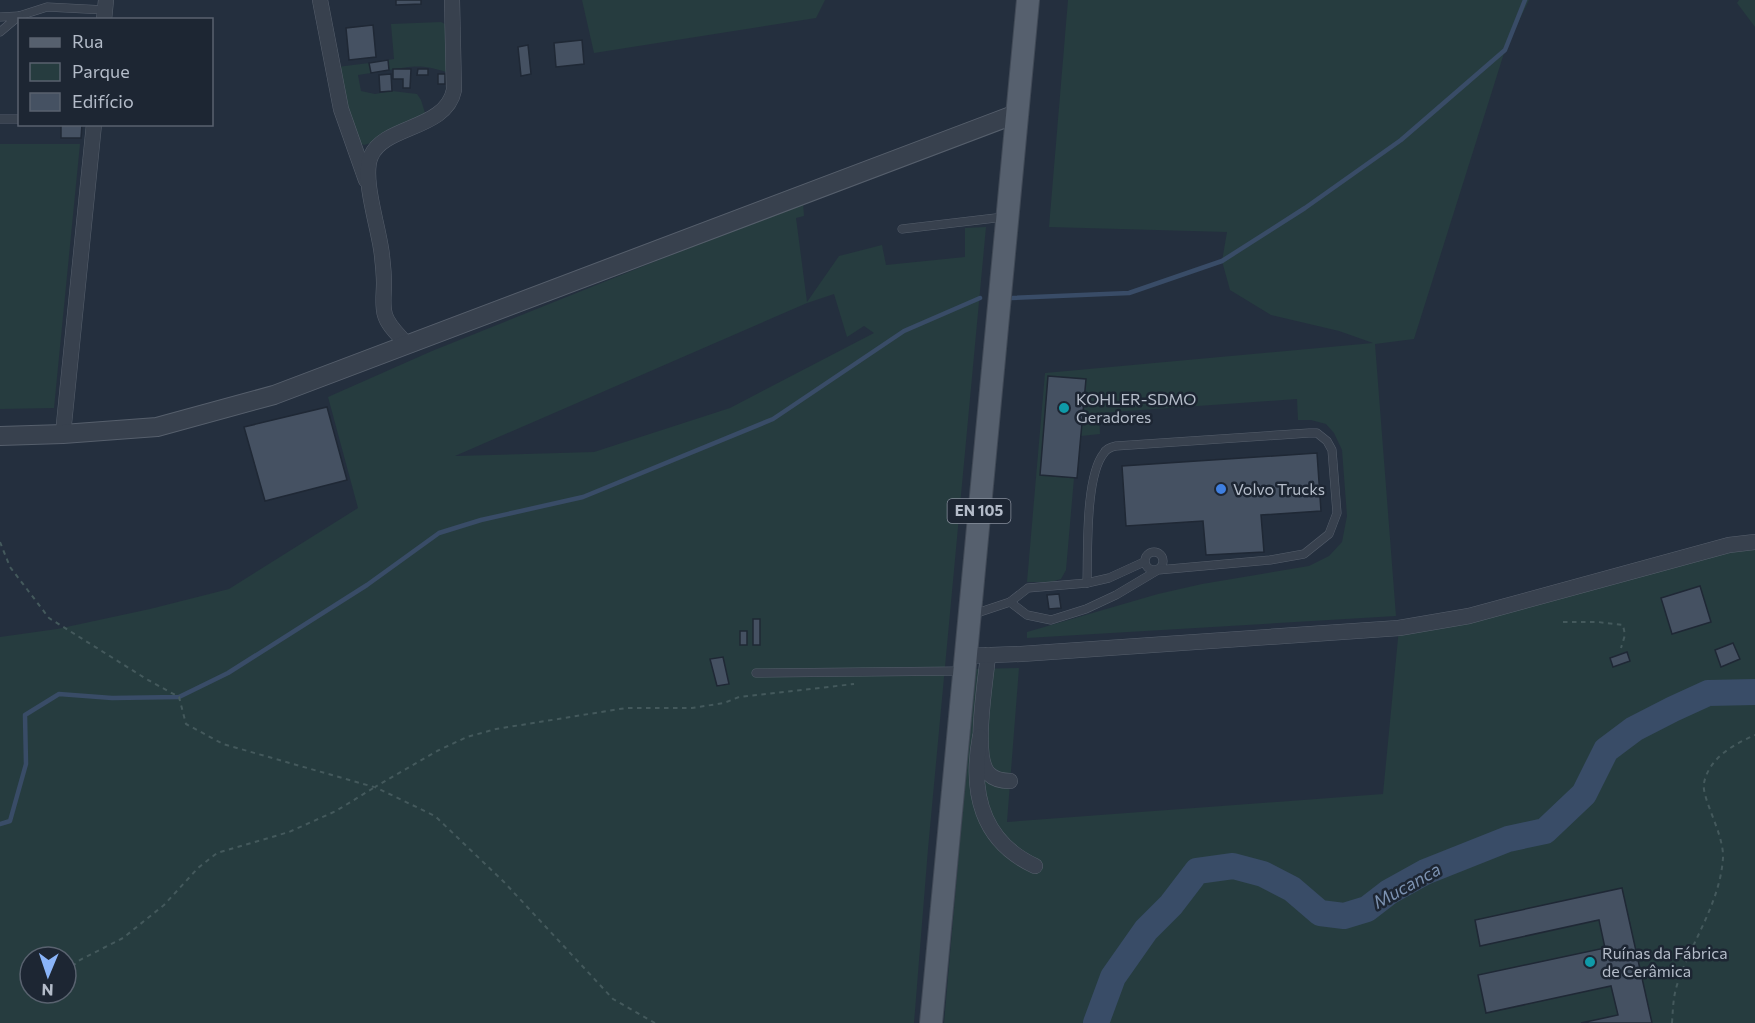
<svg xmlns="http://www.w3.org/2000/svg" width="1755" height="1023" font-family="Commissioner,sans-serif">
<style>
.green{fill:#263c3f;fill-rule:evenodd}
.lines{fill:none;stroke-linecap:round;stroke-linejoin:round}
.stream{stroke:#394c67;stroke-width:4.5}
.river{stroke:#394c67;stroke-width:26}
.building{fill:#455162;stroke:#1f2835;stroke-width:1.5}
.service-casing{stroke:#565f6c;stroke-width:9}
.minor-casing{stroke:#565f6c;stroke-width:16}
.tertiary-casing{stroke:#565f6c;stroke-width:20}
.primary-casing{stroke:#414a57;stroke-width:24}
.path{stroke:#44595c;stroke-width:2;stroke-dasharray:4.5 4.5;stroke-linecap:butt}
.service{stroke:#38414e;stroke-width:8}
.minor{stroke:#38414e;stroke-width:15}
.tertiary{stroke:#38414e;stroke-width:18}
.primary{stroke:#56606e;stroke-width:22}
.culture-dot{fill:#0f9aa8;stroke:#1d2633;stroke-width:2}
.shop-dot{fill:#3f7fe0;stroke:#1d2633;stroke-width:2}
.labels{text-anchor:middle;stroke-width:5;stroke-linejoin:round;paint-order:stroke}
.shield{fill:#1d2633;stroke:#878f9c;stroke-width:1.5}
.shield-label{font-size:15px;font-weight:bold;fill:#b4bcc9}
.poi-label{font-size:16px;fill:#b4bcc9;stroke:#1d2633;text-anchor:start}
.water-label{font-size:18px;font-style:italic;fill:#7c92b1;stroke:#1d2633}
</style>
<rect width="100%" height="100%" fill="#242f3e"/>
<g class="green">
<path d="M 582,0 L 825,0 L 816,18 L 594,53 Z"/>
<path d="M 1068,0 L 1529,0 L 1505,50 L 1414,339 L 1375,344 L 1396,616 L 1027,638 L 1027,632 L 1158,594 L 1202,584 L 1309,566 L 1329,556 L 1342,542 L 1347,516 L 1342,450 L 1334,433 L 1326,424 L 1311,420 L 1298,420 L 1297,399 L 1099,413 L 1100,434 L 1081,436 L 1085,379 L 1049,376 L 1040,475 L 1074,478 L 1066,570 L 1061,579 L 1051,582 L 1027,582 L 1045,373 L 1373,343 L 1339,331 L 1271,315 L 1230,290 L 1222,261 L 1227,232 L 1049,227 Z"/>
<path d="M 1739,0 L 1755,0 L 1755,27 L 1737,3 Z"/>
<path d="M 441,22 L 449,26 L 446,72 C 421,64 414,66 389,70 L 388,60 L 394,59 L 391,24 Z"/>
<path d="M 369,63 L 371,73 L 358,75 L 361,91 L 375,94 L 392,91 L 417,94 L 421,100 L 425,113 L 388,130 L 375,138 L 371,143 L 364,145 L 357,143 L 337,67 Z"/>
<path d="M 0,144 L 80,144 L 54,408 L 0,409 Z"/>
<path d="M 803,202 L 804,216 L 796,218 L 807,302 L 839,256 L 882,245 L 886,265 L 965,257 L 965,228 L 986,227 L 928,849 L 914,1023 L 0,1023 L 0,637 L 57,629 L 150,609 L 229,589 L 358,508 L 328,397 L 432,351 ZM 834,294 L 847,337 L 864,326 L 874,333 L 730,408 L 594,452 L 455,456 L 807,303 ZM 30,957 L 66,957 L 66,993 L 30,993 Z"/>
<path d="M 1755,542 L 1755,1023 L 944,1023 L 975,669 L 1019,668 L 1007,822 L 1383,794 L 1399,628 Z"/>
</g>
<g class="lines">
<g class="stream">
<path d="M 1011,298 L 1129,293 L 1222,261 L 1305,208 L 1401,140 L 1505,50 L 1525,0"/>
<path d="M 0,824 L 10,821 L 26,764 L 25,715 L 59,694 L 112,698 L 179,697 L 228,673 L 367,585 L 439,533 L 481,520 L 583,497 L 773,419 L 904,331 L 980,298"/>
</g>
<path class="river" d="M 1096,1023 L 1113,977 L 1146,930 L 1171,905 L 1197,871 L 1233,866 L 1263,874 L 1292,889 L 1320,913 L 1344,916 L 1367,909 L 1389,892 L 1425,872 L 1508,839 L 1545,831 L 1584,794 L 1606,750 L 1634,729 L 1673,709 L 1708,693 L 1755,692"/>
</g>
<g class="building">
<path d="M 396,0 L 421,0 L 421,4 L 396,5 Z"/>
<path d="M 373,25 L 376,57 L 349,60 L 346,28 Z"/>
<path d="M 582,40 L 584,64 L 556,67 L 554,43 Z"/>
<path d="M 528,45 L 531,74 L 521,76 L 518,47 Z"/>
<path d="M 388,60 L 389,70 L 371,73 L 369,63 Z"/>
<path d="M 393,69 L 411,69 L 410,88 L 403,88 L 403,79 L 393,79 Z"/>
<path d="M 418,69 L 428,69 L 428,75 L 417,75 Z"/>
<path d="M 391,74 L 392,91 L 380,92 L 379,75 Z"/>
<rect x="438" y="74" width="7" height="10"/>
<path d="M 61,124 L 82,124 L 81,138 L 61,138 Z"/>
<path d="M 1048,376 L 1086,379 L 1077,478 L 1040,475 Z"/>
<path d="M 327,407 L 347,480 L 265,501 L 244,427 Z"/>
<path d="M 1317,453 L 1321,511 L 1261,515 L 1264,552 L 1206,555 L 1203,521 L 1126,526 L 1122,466 Z"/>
<path d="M 1700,586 L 1711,622 L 1672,634 L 1661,598 Z"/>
<path d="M 1059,594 L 1061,608 L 1049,609 L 1047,595 Z"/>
<rect x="753" y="619" width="7" height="26"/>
<rect x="740" y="631" width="7" height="14"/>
<path d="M 1733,643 L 1740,659 L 1721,667 L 1715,650 Z"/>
<path d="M 1627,652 L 1630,661 L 1613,667 L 1610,658 Z"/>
<path d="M 723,657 L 729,684 L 717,686 L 710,659 Z"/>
<path d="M 1622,888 L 1652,1023 L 1581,1023 L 1618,1015 L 1611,986 L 1486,1013 L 1478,975 L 1605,948 L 1599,920 L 1480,946 L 1475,920 Z"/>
</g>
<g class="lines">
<defs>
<g id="service">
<path d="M 19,16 L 47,7 L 105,10"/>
<path d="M 0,17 L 19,16 L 0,32"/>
<path d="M 0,119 L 20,119"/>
<path d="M 902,229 L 1004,217"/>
<circle cx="1154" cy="561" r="9"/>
<path d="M 1010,602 L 1027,615 L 1051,620 L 1086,609 L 1116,595 L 1158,570 L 1270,560 L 1304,554 L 1329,534 L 1337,513 L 1332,450 L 1327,441 L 1317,433 L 1309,433 L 1116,446 C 1111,447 1106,449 1104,453 C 1085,476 1088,552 1087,583"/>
<path d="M 974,614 L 1010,602 L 1028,588 L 1087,583 L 1109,578 L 1144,562"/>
<path d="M 756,673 L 962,671"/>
</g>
<g id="minor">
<path d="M 320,0 L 341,109 L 366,180"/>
<path d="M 104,20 L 106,0"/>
<path d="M 407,345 C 400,336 388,326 385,315 C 382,305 384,294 384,283 C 384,274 383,265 382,256 C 380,231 361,178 371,156 C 384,125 446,130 454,90 L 452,0"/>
<path d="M 63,434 L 94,124"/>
<path d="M 988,655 C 986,680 972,758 989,774 C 995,780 1002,781 1010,781"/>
<path d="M 965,656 L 1021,654 L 1399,628 L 1469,616 L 1729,545 L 1755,542"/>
<path d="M 980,737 C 970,792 981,841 1035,866"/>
</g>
<path id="tertiary" d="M 0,436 L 63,434 L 157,427 L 274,395 L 1016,114"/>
<path id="primary" d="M 931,1023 L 1028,0"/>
</defs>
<use href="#service" class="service-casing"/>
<use href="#minor" class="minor-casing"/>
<use href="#tertiary" class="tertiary-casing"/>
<use href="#primary" class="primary-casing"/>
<g class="path">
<path d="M 0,542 L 10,567 L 49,618 L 148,680 L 179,697 L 186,724 L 223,744 L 374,787"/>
<path d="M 1563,622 L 1598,622 L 1623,625 L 1625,635 L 1621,648"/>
<path d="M 66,973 L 78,961 L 123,938 L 164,905 L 198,868 L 217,853 L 289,832 L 336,811 L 375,787"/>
<path d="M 655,1023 L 613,999 L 504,882 L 435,816 L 375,787 L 437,751 L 467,737 L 496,729 L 626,708 L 692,708 L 724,703 L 739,697 L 854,684"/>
<path d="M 1672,1023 C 1673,1009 1673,996 1678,982 C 1692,941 1720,903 1723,858 C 1724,833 1701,798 1704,783 C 1709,758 1734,744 1755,735"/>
</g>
<use href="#service" class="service"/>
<use href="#minor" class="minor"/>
<use href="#tertiary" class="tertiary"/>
<use href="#primary" class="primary"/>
</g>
<g class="culture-dot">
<circle cx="1064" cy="408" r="6"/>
<circle cx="1590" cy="962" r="6"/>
</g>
<circle class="shop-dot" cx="1221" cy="489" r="6"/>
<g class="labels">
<rect class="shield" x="947.5" y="499" width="63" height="24" rx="4.5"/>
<g class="shield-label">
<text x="979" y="516">EN 105</text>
</g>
<g class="poi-label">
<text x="1076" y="405">KOHLER-SDMO<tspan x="1076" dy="18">Geradores</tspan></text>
<text x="1233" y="495">Volvo Trucks</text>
<text x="1602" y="959">Ruínas da Fábrica<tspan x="1602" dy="18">de Cerâmica</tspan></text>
</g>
<g class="water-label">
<text transform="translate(1407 886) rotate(-29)" y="6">Mucanca</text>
</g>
</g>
<rect x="18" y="18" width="195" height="108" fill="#1d2633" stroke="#59626f" stroke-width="1.5"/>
<rect x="30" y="38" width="30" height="9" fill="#56606e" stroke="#59626f" stroke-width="1.5"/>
<text x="72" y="48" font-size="18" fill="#b4bcc9">Rua</text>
<rect x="30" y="63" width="30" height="18" fill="#263c3f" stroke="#59626f" stroke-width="1.5"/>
<text x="72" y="78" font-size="18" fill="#b4bcc9">Parque</text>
<rect x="30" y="93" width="30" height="18" fill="#455162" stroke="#59626f" stroke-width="1.5"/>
<text x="72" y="108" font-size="18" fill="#b4bcc9">Edifício</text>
<g transform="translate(48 975) rotate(182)"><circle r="28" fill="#1d2633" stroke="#59626f" stroke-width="1.5"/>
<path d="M0-4.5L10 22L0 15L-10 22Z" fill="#8ab4f8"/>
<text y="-9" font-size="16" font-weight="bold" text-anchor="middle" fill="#b4bcc9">N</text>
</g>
</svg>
